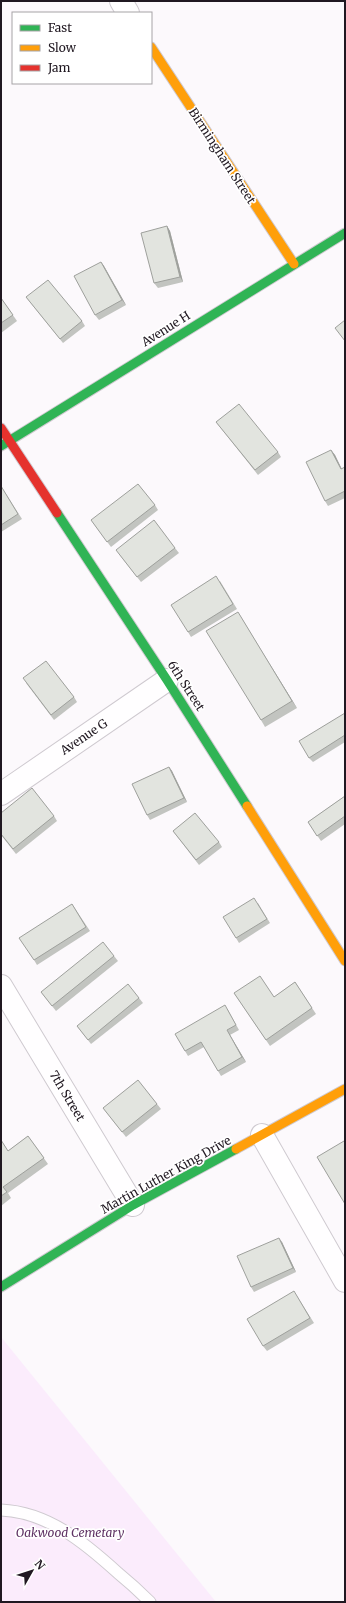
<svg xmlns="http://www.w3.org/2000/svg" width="346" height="1603" font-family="Merriweather,serif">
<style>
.green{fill:#fbecfc}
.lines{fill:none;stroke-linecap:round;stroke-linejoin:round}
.lane-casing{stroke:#cfcad0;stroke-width:13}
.street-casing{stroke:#cfcad0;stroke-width:24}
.fast-casing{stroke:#cfcad0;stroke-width:11}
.slow-casing{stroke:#cfcad0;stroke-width:11}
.jam-casing{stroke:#cfcad0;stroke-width:11}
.lane{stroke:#fffeff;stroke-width:11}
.street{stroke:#fffeff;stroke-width:22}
.fast{stroke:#30b455;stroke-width:9}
.slow{stroke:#ff9f0a;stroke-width:9}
.jam{stroke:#e5322d;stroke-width:9}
.wall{fill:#c2c4c0}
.shaded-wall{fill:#9ea09c}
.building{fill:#e2e4df;stroke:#9ea09c}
.labels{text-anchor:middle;stroke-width:3.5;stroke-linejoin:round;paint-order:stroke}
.street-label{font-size:12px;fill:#201821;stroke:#fff}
.park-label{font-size:12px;font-style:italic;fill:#5f3264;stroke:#fff}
</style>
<rect width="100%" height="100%" fill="#fcf9fc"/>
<path class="green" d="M 1,1337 L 216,1602 L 1,1602 Z"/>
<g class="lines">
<defs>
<path id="lane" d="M 1,1510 C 48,1512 85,1543 118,1573 C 129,1582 140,1592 150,1602"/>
<g id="street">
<path d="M 121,1 L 128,13"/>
<path d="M 1,794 L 167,680"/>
<path d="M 1,986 L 133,1205"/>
<path d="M 262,1135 L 345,1281"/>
</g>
<g id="fast">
<path d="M 1,446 L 345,233"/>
<path d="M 57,513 L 167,680 L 247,806"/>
<path d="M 1,1287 L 133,1205 L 236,1149"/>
</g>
<g id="slow">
<path d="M 151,47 L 294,264"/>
<path d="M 247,806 L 345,961"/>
<path d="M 236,1149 L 345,1089"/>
</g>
<path id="jam" d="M 1,428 L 57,513"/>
</defs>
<use href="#lane" class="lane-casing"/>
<use href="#street" class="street-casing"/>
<use href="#fast" class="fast-casing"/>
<use href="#slow" class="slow-casing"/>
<use href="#jam" class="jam-casing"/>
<use href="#lane" class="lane"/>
<use href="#street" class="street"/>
<use href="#fast" class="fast"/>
<use href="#slow" class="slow"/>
<use href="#jam" class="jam"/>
</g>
<g class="wall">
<path d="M 167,226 L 170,231 L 183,282 L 158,288 L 154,283 Z"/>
<path d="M 101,262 L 104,266 L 126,305 L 99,320 L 95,315 Z"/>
<path d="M 26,297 L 82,321 L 85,326 L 63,343 Z"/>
<path d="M 1,298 L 17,321 L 1,333 Z"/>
<path d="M 216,422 L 278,452 L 281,457 L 258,475 Z"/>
<path d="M 331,450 L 335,455 L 342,469 L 345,467 L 345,498 L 328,506 L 325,501 Z"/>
<path d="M 1,486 L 22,519 L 1,532 Z"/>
<path d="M 155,505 L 158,510 L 111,547 L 91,520 Z"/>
<path d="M 175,548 L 179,553 L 141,582 L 119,554 Z"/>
<path d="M 220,581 L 237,609 L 191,637 L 188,632 Z"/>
<path d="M 242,619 L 297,708 L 265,727 L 261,720 Z"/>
<path d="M 26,683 L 74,697 L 77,702 L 54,720 Z"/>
<path d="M 345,713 L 345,742 L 313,762 L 309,758 Z"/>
<path d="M 169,767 L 172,771 L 187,802 L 150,820 L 147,815 Z"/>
<path d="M 345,796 L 345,824 L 321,841 L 308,822 Z"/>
<path d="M 1,813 L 54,816 L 57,821 L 16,854 L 1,835 Z"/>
<path d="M 173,831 L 219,842 L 222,847 L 199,865 Z"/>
<path d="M 258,903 L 270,923 L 239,943 L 236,938 Z"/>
<path d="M 72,904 L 90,931 L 37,965 L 34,960 Z"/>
<path d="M 114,956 L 118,961 L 56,1011 L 41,992 Z"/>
<path d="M 295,982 L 316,1014 L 270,1046 L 234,993 L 274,997 Z"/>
<path d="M 139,998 L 143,1003 L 91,1044 L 77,1026 Z"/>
<path d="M 228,1010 L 239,1030 L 230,1035 L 246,1062 L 221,1076 L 204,1047 L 188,1056 L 185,1051 Z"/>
<path d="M 157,1104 L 161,1109 L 126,1137 L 103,1108 Z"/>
<path d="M 28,1136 L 48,1164 L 8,1193 L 11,1198 L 1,1206 L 1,1140 L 8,1151 Z"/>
<path d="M 282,1242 L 296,1272 L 254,1292 L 251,1287 Z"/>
<path d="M 297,1296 L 314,1323 L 267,1351 L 263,1346 Z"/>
</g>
<g class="shaded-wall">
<path d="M 167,226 L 170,231 L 183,282 L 180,277 Z"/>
<path d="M 101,262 L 104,266 L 126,305 L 122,300 Z"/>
<path d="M 331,450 L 335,455 L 344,474 L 341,469 Z"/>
<path d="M 238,612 L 242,619 L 297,708 L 292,701 Z"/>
<path d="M 169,767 L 172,771 L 187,802 L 184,798 Z"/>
<path d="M 227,1030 L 230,1035 L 246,1062 L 242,1057 Z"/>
<path d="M 279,1238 L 282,1242 L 296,1272 L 293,1268 Z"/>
</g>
<g class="building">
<path d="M 167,226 L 180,277 L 154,283 L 141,233 Z"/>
<path d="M 101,262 L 122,300 L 95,315 L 74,276 Z"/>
<path d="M 48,280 L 82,321 L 60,339 L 26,297 Z"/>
<path d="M 1,298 L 13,315 L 1,323 Z"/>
<path d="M 345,320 L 345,341 L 335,328 Z"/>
<path d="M 239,404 L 278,452 L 255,470 L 216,422 Z"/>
<path d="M 331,450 L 341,469 L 345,467 L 345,491 L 325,501 L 306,462 Z"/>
<path d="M 138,484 L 155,505 L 107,542 L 91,520 Z"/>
<path d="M 1,486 L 18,514 L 1,525 Z"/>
<path d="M 154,520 L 175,548 L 137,577 L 116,550 Z"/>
<path d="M 216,576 L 233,604 L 188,632 L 171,605 Z"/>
<path d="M 238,612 L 292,701 L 261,720 L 206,631 Z"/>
<path d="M 46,661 L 74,697 L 51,715 L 23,678 Z"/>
<path d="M 345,713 L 345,735 L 309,758 L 299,741 Z"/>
<path d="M 169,767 L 184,798 L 147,815 L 132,784 Z"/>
<path d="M 32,788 L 54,816 L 13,849 L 1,834 L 1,813 Z"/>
<path d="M 345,796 L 345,816 L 317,836 L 308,822 Z"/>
<path d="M 195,813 L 219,842 L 196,860 L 173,831 Z"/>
<path d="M 254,898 L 267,919 L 236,938 L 223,917 Z"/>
<path d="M 72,904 L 86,927 L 34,960 L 19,938 Z"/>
<path d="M 103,942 L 114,956 L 52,1006 L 41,992 Z"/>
<path d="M 260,976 L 274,997 L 295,982 L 312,1008 L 266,1040 L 234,993 Z"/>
<path d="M 128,984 L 139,998 L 88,1040 L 77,1026 Z"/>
<path d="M 225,1005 L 236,1025 L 227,1030 L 242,1057 L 218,1071 L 201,1042 L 185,1051 L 175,1034 Z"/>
<path d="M 138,1080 L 157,1104 L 122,1132 L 103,1108 Z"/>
<path d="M 28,1136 L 44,1158 L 3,1187 L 7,1192 L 1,1196 L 1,1140 L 8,1151 Z"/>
<path d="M 344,1141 L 345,1143 L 345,1204 L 317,1157 Z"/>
<path d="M 279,1238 L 293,1268 L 251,1287 L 237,1256 Z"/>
<path d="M 294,1291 L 310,1318 L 263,1346 L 247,1319 Z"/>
</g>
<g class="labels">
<g class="street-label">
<text transform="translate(222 156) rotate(57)" y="4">Birmingham Street</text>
<text transform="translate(166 329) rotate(-32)" y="4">Avenue H</text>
<text transform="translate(186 686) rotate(57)" y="4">6th Street</text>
<text transform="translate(84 737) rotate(-34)" y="4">Avenue G</text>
<text transform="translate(67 1096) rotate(59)" y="4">7th Street</text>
<text transform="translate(166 1175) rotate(-29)" y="4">Martin Luther King Drive</text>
</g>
<g class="park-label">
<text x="70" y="1537">Oakwood Cemetary</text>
</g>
</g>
<rect width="346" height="1603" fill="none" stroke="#201821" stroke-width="4"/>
<rect x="12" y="12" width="140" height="72" fill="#ffffff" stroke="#a6a3a6"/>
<rect x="20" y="25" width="20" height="6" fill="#30b455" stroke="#a6a3a6"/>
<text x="48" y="32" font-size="12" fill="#201821">Fast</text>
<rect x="20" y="45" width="20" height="6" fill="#ff9f0a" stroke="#a6a3a6"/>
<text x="48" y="52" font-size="12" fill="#201821">Slow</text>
<rect x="20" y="65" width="20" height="6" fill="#e5322d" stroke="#a6a3a6"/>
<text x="48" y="72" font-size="12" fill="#201821">Jam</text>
<g transform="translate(32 1571) rotate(51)" stroke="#ffffff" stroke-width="3" paint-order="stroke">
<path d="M0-3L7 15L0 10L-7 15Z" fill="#201821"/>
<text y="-6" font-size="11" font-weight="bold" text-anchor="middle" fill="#201821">N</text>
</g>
</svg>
